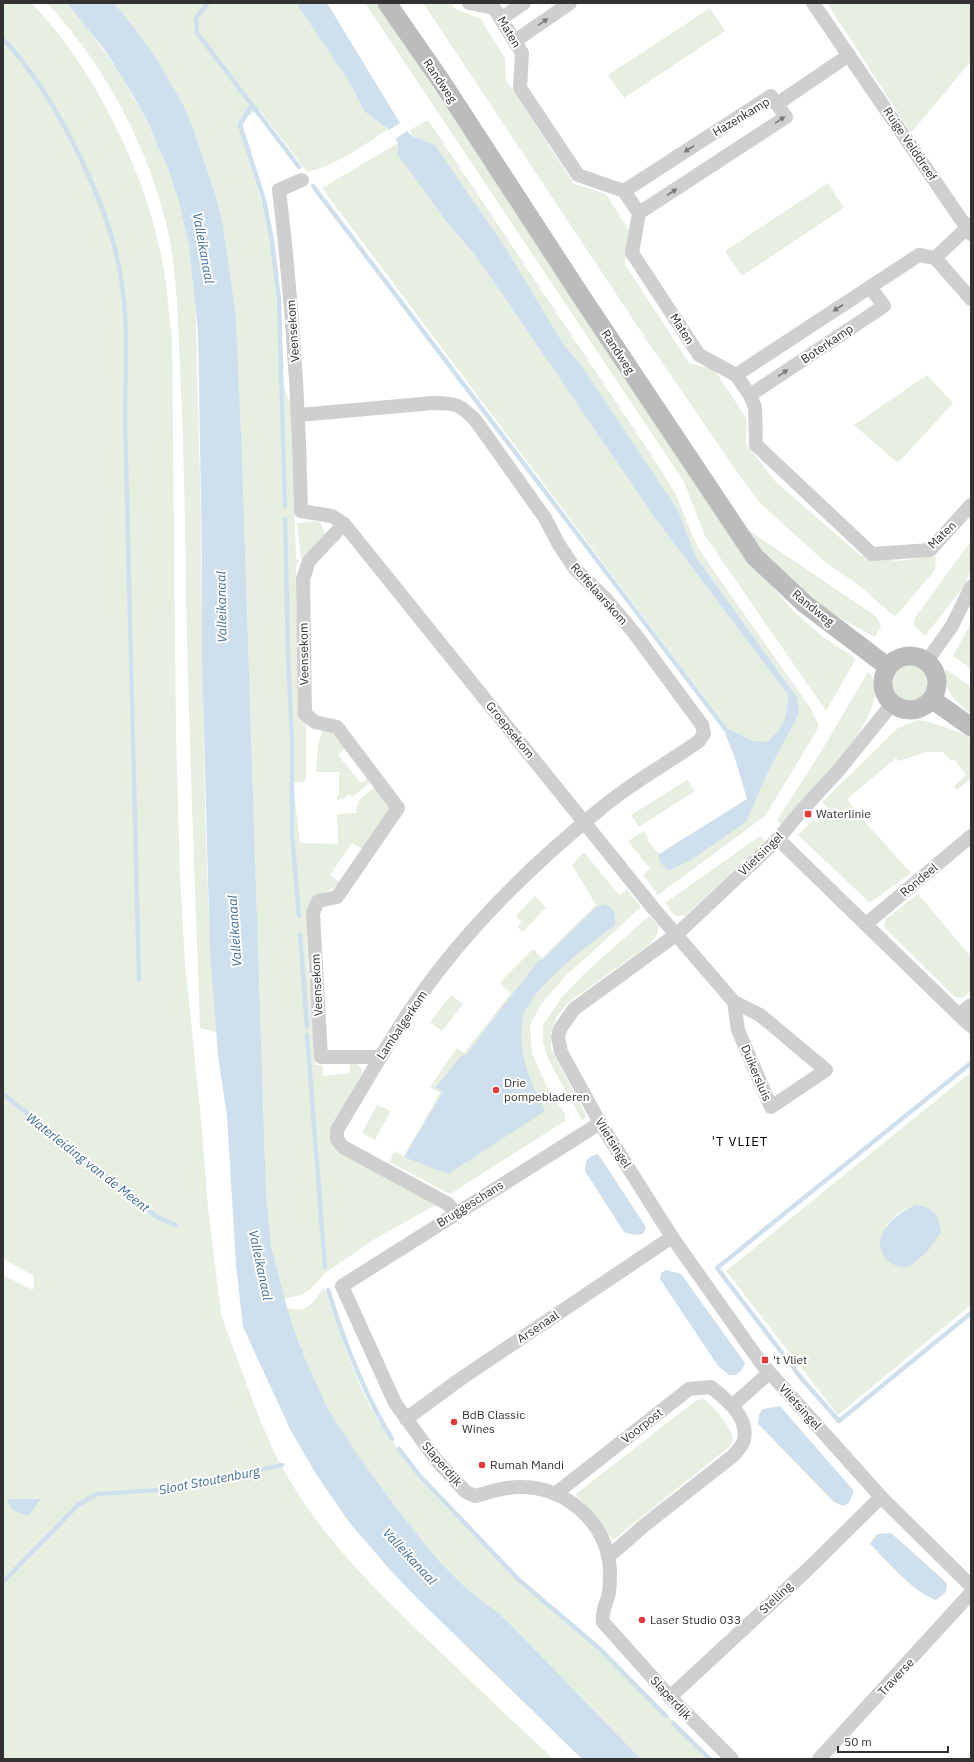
<svg xmlns="http://www.w3.org/2000/svg" width="974" height="1762" font-family="'IBM Plex Sans',sans-serif">
<style>
.green{fill:#e7efe1;fill-rule:evenodd}
.water{fill:#cedfee}
.pier{fill:#fff}
.lines{fill:none;stroke-linecap:round;stroke-linejoin:round}
.stream{stroke:#cedfee;stroke-width:4.5}
.street{stroke:#cfcfcf;stroke-width:14}
.secondary{stroke:#bcbcbc;stroke-width:19}
.oneway{fill:#797979}
.poi-dot{fill:#e53839;stroke:#fff;stroke-width:1.5}
.labels{text-anchor:middle;stroke-width:4;stroke-linejoin:round;paint-order:stroke}
.street-label{font-size:12px;fill:#323232;stroke:#fff}
.poi-label{font-size:12px;fill:#323232;stroke:#fff;text-anchor:start}
.water-label{font-size:13px;font-style:italic;fill:#3f6e96;stroke:#fff}
.neighbourhood-label{font-size:13px;letter-spacing:1px;fill:#000;stroke:#fff}
</style>
<rect width="100%" height="100%" fill="#fff"/>
<g class="green">
<path d="M 3,3 L 31,3 C 88,59 141,164 158,241 C 166,273 168,305 172,337 L 176,732 L 180,876 L 185,963 L 201,1119 L 208,1207 L 221,1314 C 227,1334 236,1354 243,1374 C 257,1414 272,1453 295,1489 C 331,1547 382,1596 431,1643 C 472,1682 512,1721 554,1759 L 3,1759 L 3,1275 L 33,1290 L 34,1276 L 3,1259 Z"/>
<path d="M 47,3 L 67,3 L 72,8 C 118,66 158,130 179,202 C 195,254 196,310 197,364 C 198,403 199,442 200,481 C 204,665 201,849 217,1032 L 200,1028 C 195,884 189,741 186,597 C 185,521 184,445 180,368 C 178,318 177,264 164,215 C 143,137 102,62 47,3 Z"/>
<path d="M 114,3 L 296,3 L 351,85 L 364,111 L 388,129 C 363,146 337,165 307,172 L 259,109 L 238,123 L 267,221 L 274,266 L 282,380 L 291,407 L 296,558 L 299,561 L 296,565 L 296,602 L 301,709 L 306,721 L 306,779 L 303,782 L 293,783 L 300,843 L 338,844 L 337,814 L 357,813 L 356,807 L 359,804 L 357,802 L 376,786 L 391,809 L 363,849 L 352,843 L 330,875 L 339,882 C 330,894 321,891 310,899 C 302,954 314,1010 315,1065 L 322,1065 L 323,1076 L 350,1073 L 350,1062 L 355,1062 L 362,1069 L 361,1075 L 331,1131 L 439,1203 L 373,1240 L 324,1274 L 311,1289 L 301,1295 L 284,1299 L 271,1245 L 266,1192 L 242,456 L 236,317 L 233,294 L 223,226 L 215,193 L 194,131 L 184,106 L 158,61 L 136,30 Z"/>
<path d="M 365,3 L 376,3 L 395,30 L 738,546 L 793,611 L 822,636 L 856,659 L 826,711 L 705,536 L 684,482 Z"/>
<path d="M 423,3 L 451,3 L 455,9 L 481,19 L 505,58 L 506,80 L 574,184 L 606,194 L 629,230 L 625,264 L 689,363 L 714,369 L 747,419 L 746,444 L 776,482 L 861,556 L 897,561 L 936,556 L 935,570 L 896,616 L 889,612 L 861,587 L 824,561 L 760,503 L 739,475 L 650,345 Z"/>
<path d="M 827,3 L 971,3 L 971,61 L 911,133 Z"/>
<path d="M 710,8 L 725,31 L 624,98 L 608,75 Z"/>
<path d="M 428,120 L 656,462 L 676,495 L 693,537 L 702,554 L 811,709 L 819,725 L 815,734 L 765,816 L 658,895 L 643,875 L 650,869 L 628,841 L 644,831 L 649,839 L 647,840 L 659,854 L 659,861 L 745,822 L 768,772 L 797,697 L 696,557 L 678,510 L 581,365 L 562,342 L 435,145 L 412,136 L 410,130 Z"/>
<path d="M 398,143 L 449,225 L 476,256 L 657,521 L 788,695 C 787,718 785,727 767,742 L 752,742 L 727,728 L 322,188 Z"/>
<path d="M 828,183 L 844,208 L 742,276 L 725,251 Z"/>
<path d="M 927,375 L 953,403 L 898,463 L 854,425 Z"/>
<path d="M 316,521 L 320,522 L 325,534 L 316,547 L 301,559 L 297,523 Z"/>
<path d="M 748,530 L 876,616 L 881,626 L 875,637 L 825,610 L 766,557 Z"/>
<path d="M 971,541 L 971,570 L 964,586 L 925,636 L 914,626 L 914,619 Z"/>
<path d="M 971,623 L 971,669 L 953,656 Z"/>
<circle cx="911" cy="683" r="18"/>
<path d="M 946,669 L 971,687 L 971,714 C 957,703 940,688 946,669 Z"/>
<path d="M 868,672 C 903,704 803,801 781,824 L 777,820 L 822,750 Z"/>
<path d="M 917,720 C 937,723 953,729 971,738 L 971,778 L 957,790 L 954,786 L 966,775 L 954,759 L 951,761 L 943,752 L 926,752 L 899,761 L 896,758 L 847,799 L 860,816 L 911,873 L 870,903 L 798,835 L 813,820 L 817,823 L 829,809 L 822,802 L 898,728 Z"/>
<path d="M 323,730 L 330,731 L 345,748 L 338,755 L 361,783 L 369,777 L 372,781 L 352,797 L 349,794 L 343,799 L 337,800 L 337,795 L 339,795 L 339,772 L 316,772 L 318,744 Z"/>
<path d="M 687,780 L 695,791 L 639,827 L 631,815 Z"/>
<path d="M 760,836 L 765,841 L 686,915 L 679,916 L 674,915 L 665,903 Z"/>
<path d="M 584,852 L 619,895 L 627,889 L 641,907 L 579,964 L 566,975 L 540,1006 L 530,1025 L 532,1054 L 551,1095 L 565,1114 L 565,1121 L 450,1194 L 390,1162 L 394,1151 L 404,1156 L 440,1093 L 430,1087 L 457,1048 L 464,1053 L 511,993 L 503,987 L 500,982 L 533,949 L 542,958 L 596,905 L 572,865 Z"/>
<path d="M 918,894 L 971,957 L 971,991 L 962,998 L 955,997 L 885,928 L 884,923 L 886,919 Z"/>
<path d="M 535,896 L 546,907 L 523,932 L 517,927 L 522,922 L 516,916 Z"/>
<path d="M 649,916 L 659,926 L 657,935 L 650,944 L 570,1001 L 557,1016 L 551,1032 L 551,1049 L 587,1117 L 582,1120 L 548,1059 L 543,1042 L 543,1025 L 562,997 L 584,974 Z"/>
<path d="M 451,995 L 463,1004 L 442,1031 L 430,1022 Z"/>
<path d="M 971,1072 L 971,1305 L 838,1415 L 726,1271 ZM 916,1204 L 927,1252 L 906,1268 L 886,1226 L 898,1213 Z"/>
<path d="M 377,1105 L 391,1111 L 375,1140 L 362,1133 Z"/>
<path d="M 324,1288 C 342,1338 357,1390 387,1434 C 439,1511 513,1572 582,1633 C 627,1673 668,1717 712,1759 L 641,1759 L 504,1618 L 466,1588 L 439,1561 L 401,1514 L 358,1457 L 328,1409 L 303,1354 L 303,1348 L 300,1347 L 287,1308 C 308,1314 312,1303 324,1288 Z"/>
<path d="M 702,1398 C 713,1405 732,1427 733,1441 L 729,1447 L 613,1540 L 576,1494 L 694,1402 Z"/>
</g>
<g class="water">
<path d="M 67,3 L 114,3 L 136,30 L 158,61 L 184,106 L 194,131 L 215,193 L 223,226 L 233,294 L 236,317 L 242,456 L 266,1192 L 271,1245 L 287,1308 L 300,1347 L 303,1348 L 303,1354 L 328,1409 L 358,1456 L 401,1514 L 439,1561 L 466,1588 L 504,1618 L 641,1759 L 582,1759 L 417,1598 L 391,1571 L 349,1522 L 316,1474 L 291,1431 L 243,1327 L 236,1265 L 227,1116 L 218,1056 L 210,951 L 202,660 L 202,560 L 198,331 L 189,245 L 179,202 L 169,171 L 148,123 L 134,97 L 104,49 Z"/>
<path d="M 296,3 L 327,3 L 400,123 L 412,136 L 435,145 L 506,249 L 562,342 L 581,365 L 678,510 L 696,557 L 797,697 L 799,713 L 768,772 L 746,822 L 691,860 L 668,871 L 659,861 L 659,854 L 747,799 L 734,755 L 725,734 L 727,728 L 752,741 L 767,742 C 785,726 787,718 788,695 L 657,521 L 476,256 L 449,225 L 398,155 L 398,143 L 388,129 L 364,111 L 351,85 Z"/>
<path d="M 603,904 L 610,907 L 615,913 L 615,925 C 587,946 539,981 524,1013 C 522,1017 522,1023 522,1028 C 519,1059 532,1084 545,1111 L 448,1174 L 404,1157 L 443,1092 L 436,1087 L 461,1056 L 466,1055 L 538,961 L 543,959 L 595,908 Z"/>
<path d="M 598,1154 L 646,1227 L 643,1234 L 634,1235 L 624,1232 L 585,1171 C 585,1160 587,1157 598,1154 Z"/>
<path d="M 916,1204 C 935,1210 938,1213 941,1232 L 927,1252 L 909,1267 C 894,1271 875,1253 881,1237 C 888,1220 901,1212 916,1204 Z"/>
<path d="M 666,1270 L 681,1274 L 745,1363 L 741,1371 L 735,1375 L 729,1375 L 718,1366 L 660,1279 L 661,1273 Z"/>
<path d="M 780,1406 L 854,1491 L 849,1503 L 843,1506 L 834,1502 L 758,1424 L 759,1414 L 763,1409 Z"/>
<path d="M 7,1499 L 41,1499 L 28,1516 L 11,1509 Z"/>
<path d="M 891,1533 L 947,1583 L 946,1592 L 936,1600 C 913,1592 888,1562 870,1544 L 877,1534 Z"/>
</g>
<path class="pier" d="M 402,122 L 409,130 L 395,139 L 389,130 Z"/>
<g class="lines">
<g class="stream">
<path d="M 208,3 L 196,18 L 197,33 L 252,105 L 240,125 L 264,200 L 272,241 L 279,300 L 285,506"/>
<path d="M 3,39 C 54,92 110,205 121,278 C 129,325 125,373 125,420 L 139,980"/>
<path d="M 252,105 L 299,167"/>
<path d="M 313,186 L 726,730"/>
<path d="M 285,519 L 288,653 L 292,742 L 292,834 L 299,916"/>
<path d="M 300,935 L 307,1027"/>
<path d="M 307,1035 L 325,1267"/>
<path d="M 971,1063 L 717,1268 L 802,1379 L 839,1421 L 971,1313"/>
<path d="M 3,1094 L 157,1217 L 176,1225"/>
<path d="M 328,1290 C 344,1342 363,1392 392,1439"/>
<path d="M 399,1449 L 419,1475 L 519,1580 L 600,1649 L 666,1716"/>
<path d="M 3,1582 L 78,1505 L 97,1494 L 174,1489 L 282,1465"/>
<path d="M 673,1723 L 710,1759"/>
</g>
<g class="street">
<path d="M 469,3 L 494,8 L 522,53 L 520,88 L 578,175 L 624,191 L 639,213 L 632,253 L 699,355 L 736,375 L 750,395 L 755,407 L 756,445 L 872,554 L 930,550 L 971,505"/>
<path d="M 813,3 L 971,234"/>
<path d="M 502,18 L 524,3"/>
<path d="M 515,41 L 570,3"/>
<path d="M 777,104 L 849,55"/>
<path d="M 302,180 L 279,190 C 292,297 299,404 301,511 L 332,516 L 344,524 L 309,561 L 303,579 L 305,714 L 315,722 L 337,727 L 398,808 L 337,897 L 318,901 L 313,913 L 321,1057 L 380,1057"/>
<path d="M 624,191 L 771,96 L 786,117 L 639,213"/>
<path d="M 935,258 L 971,299"/>
<path d="M 736,375 L 919,255 L 935,258 L 971,224"/>
<path d="M 750,395 L 884,306 L 870,287"/>
<path d="M 299,415 L 433,403 C 456,403 460,404 476,421 L 545,518 L 558,543 L 575,569 L 606,599 L 635,634 L 702,725 L 704,734 L 699,741 C 668,763 633,782 604,806 C 547,852 493,903 447,960 C 404,1013 372,1072 337,1130 L 337,1139 L 343,1147 L 448,1204 L 456,1213"/>
<path d="M 344,524 L 654,909 L 734,1002 L 760,1015 L 826,1070 L 771,1107 L 738,1030 L 734,1002"/>
<path d="M 927,661 L 952,626 L 971,587"/>
<path d="M 892,704 L 838,771 L 802,810 L 778,839 L 677,934 L 574,1009 L 560,1029 L 558,1037 L 561,1052 L 600,1123 L 672,1237 L 761,1363 L 881,1497 L 971,1586"/>
<path d="M 778,839 L 959,1015 L 971,1005"/>
<path d="M 866,924 L 971,836"/>
<path d="M 959,1015 L 971,1026"/>
<path d="M 600,1123 L 342,1286 L 395,1403 L 437,1461 L 466,1492 L 475,1496 C 491,1492 506,1486 523,1487 C 567,1488 607,1523 610,1569 C 610,1577 610,1585 609,1593 C 607,1603 601,1611 603,1622 L 670,1697 L 732,1759"/>
<path d="M 733,1405 L 769,1373"/>
<path d="M 406,1419 L 459,1380 L 672,1237"/>
<path d="M 555,1494 L 689,1389 L 711,1387 C 726,1399 749,1417 744,1440 C 743,1445 737,1451 734,1455 L 646,1524 L 608,1557"/>
<path d="M 670,1697 L 806,1571 L 881,1497"/>
<path d="M 819,1759 L 971,1593"/>
</g>
<g class="secondary">
<path d="M 387,3 L 441,81 L 581,296 L 755,557 L 805,604 L 888,667"/>
<circle cx="910" cy="683" r="27"/>
<path d="M 933,700 L 971,727"/>
</g>
</g>
<defs><path id="oneway-solid" d="M-6-.8H1V-3.2L6.5 0L1 3.2V.8H-6Z"/></defs>
<g class="oneway">
<use href="#oneway-solid" transform="translate(543 22) rotate(-34)"/>
<use href="#oneway-solid" transform="translate(780 120) rotate(-35)"/>
<use href="#oneway-solid" transform="translate(689 149) rotate(147)"/>
<use href="#oneway-solid" transform="translate(672 192) rotate(-33)"/>
<use href="#oneway-solid" transform="translate(838 308) rotate(147)"/>
<use href="#oneway-solid" transform="translate(783 373) rotate(-34)"/>
</g>
<g class="poi-dot">
<rect x="804" y="810" width="8" height="8" rx="2"/>
<circle cx="496" cy="1090" r="4"/>
<rect x="761" y="1356" width="8" height="8" rx="2"/>
<circle cx="454" cy="1422" r="4"/>
<circle cx="482" cy="1465" r="4"/>
<circle cx="642" cy="1620" r="4"/>
</g>
<g class="labels">
<g class="street-label">
<text transform="translate(509 32) rotate(59)" y="4">Maten</text>
<text transform="translate(440 81) rotate(56)" y="4">Randweg</text>
<text transform="translate(741 117) rotate(-31)" y="4">Hazenkamp</text>
<text transform="translate(910 144) rotate(56)" y="4">Ruige Velddreef</text>
<text transform="translate(682 329) rotate(57)" y="4">Maten</text>
<text transform="translate(293 331) rotate(-94)" y="4">Veensekom</text>
<text transform="translate(827 344) rotate(-34)" y="4">Boterkamp</text>
<text transform="translate(618 352) rotate(57)" y="4">Randweg</text>
<text transform="translate(942 535) rotate(-44)" y="4">Maten</text>
<text transform="translate(599 594) rotate(48)" y="4">Roffelaarskom</text>
<text transform="translate(813 608) rotate(39)" y="4">Randweg</text>
<text transform="translate(304 654) rotate(-91)" y="4">Veensekom</text>
<text transform="translate(510 730) rotate(51)" y="4">Groepsekom</text>
<text transform="translate(761 854) rotate(-44)" y="4">Vlietsingel</text>
<text transform="translate(919 880) rotate(-40)" y="4">Rondeel</text>
<text transform="translate(317 985) rotate(-93)" y="4">Veensekom</text>
<text transform="translate(402 1025) rotate(-56)" y="4">Lambalgerkom</text>
<text transform="translate(756 1073) rotate(67)" y="4">Duikersluis</text>
<text transform="translate(613 1143) rotate(58)" y="4">Vlietsingel</text>
<text transform="translate(470 1204) rotate(-32)" y="4">Bruggeschans</text>
<text transform="translate(538 1327) rotate(-34)" y="4">Arsenaal</text>
<text transform="translate(800 1407) rotate(48)" y="4">Vlietsingel</text>
<text transform="translate(642 1426) rotate(-38)" y="4">Voorpost</text>
<text transform="translate(442 1464) rotate(49)" y="4">Slaperdijk</text>
<text transform="translate(776 1598) rotate(-43)" y="4">Stelling</text>
<text transform="translate(896 1677) rotate(-47)" y="4">Traverse</text>
<text transform="translate(671 1698) rotate(47)" y="4">Slaperdijk</text>
</g>
<g class="poi-label">
<text x="816" y="818">Waterlinie</text>
<text x="504" y="1087">Drie<tspan x="504" dy="14">pompebladeren</tspan></text>
<text x="773" y="1364">'t Vliet</text>
<text x="462" y="1419">BdB Classic<tspan x="462" dy="14">Wines</tspan></text>
<text x="490" y="1469">Rumah Mandi</text>
<text x="650" y="1624">Laser Studio 033</text>
</g>
<g class="water-label">
<text transform="translate(204 248) rotate(80)" y="5">Valleikanaal</text>
<text transform="translate(221 607) rotate(-91)" y="5">Valleikanaal</text>
<text transform="translate(234 931) rotate(-94)" y="5">Valleikanaal</text>
<text transform="translate(88 1162) rotate(38)" y="5">Waterleiding van de Meent</text>
<text transform="translate(261 1265) rotate(78)" y="5">Valleikanaal</text>
<text transform="translate(209 1480) rotate(-11)" y="5">Sloot Stoutenburg</text>
<text transform="translate(410 1556) rotate(47)" y="5">Valleikanaal</text>
</g>
<g class="neighbourhood-label">
<text x="740" y="1146">'T VLIET</text>
</g>
</g>
<rect width="974" height="1762" fill="none" stroke="#323232" stroke-width="8"/>
<path d="M838 1746v6h110v-6" fill="none" stroke="#323232" stroke-width="2"/>
<text x="844" y="1746" font-size="12" fill="#323232" stroke="#ffffff" stroke-width="3" paint-order="stroke">50 m</text>
</svg>
